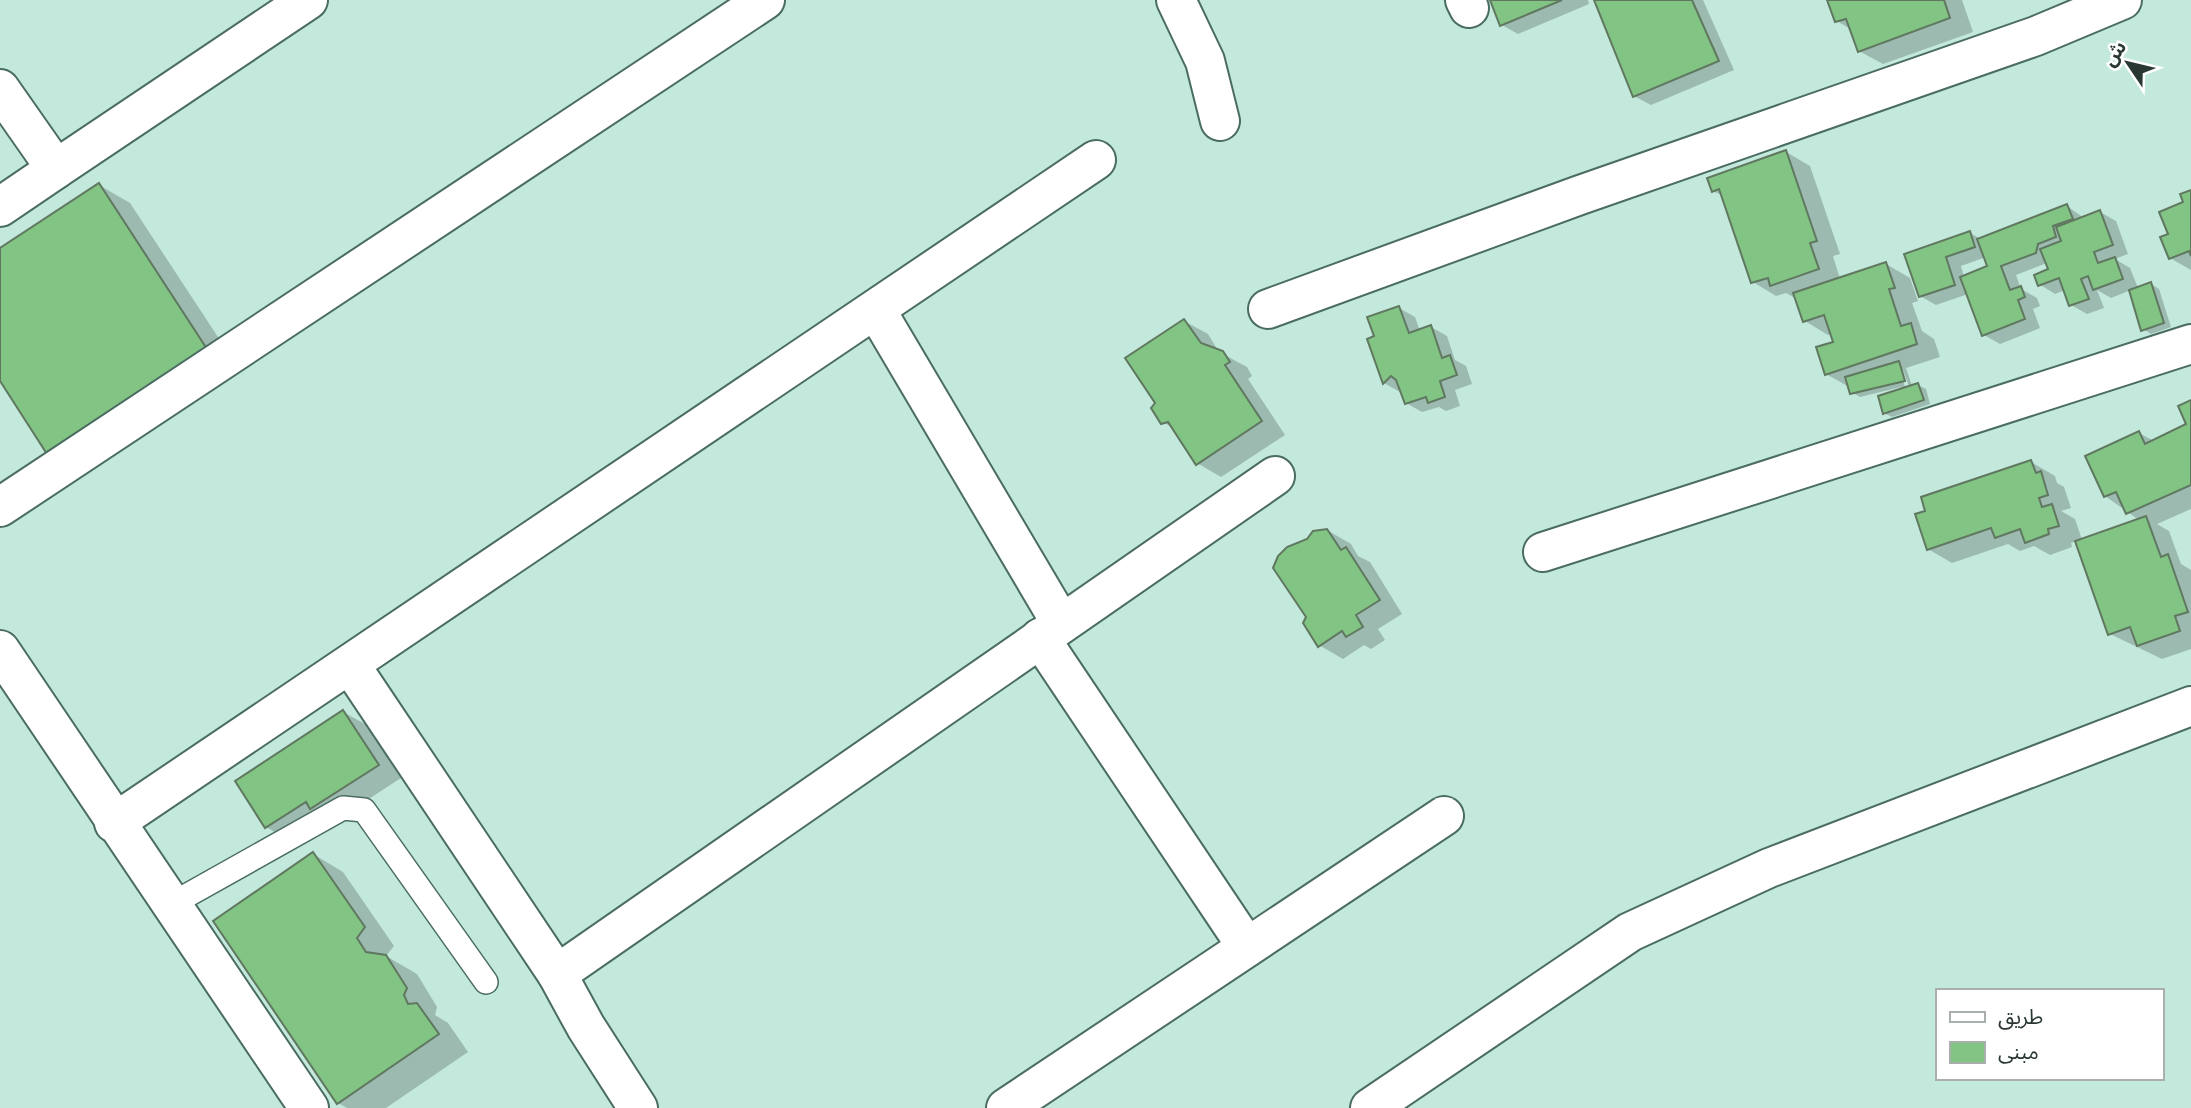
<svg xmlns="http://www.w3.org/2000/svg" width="2191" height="1108" font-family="'PT Sans','Noto Sans Arabic',sans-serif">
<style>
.shadow{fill:#0003;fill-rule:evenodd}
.building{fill:#81c483;stroke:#607760;stroke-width:2}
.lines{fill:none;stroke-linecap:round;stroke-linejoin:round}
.service-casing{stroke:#4a6c61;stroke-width:26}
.minor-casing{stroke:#4a6c61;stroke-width:42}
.service{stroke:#fff;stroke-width:23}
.minor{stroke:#fff;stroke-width:38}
</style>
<rect width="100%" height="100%" fill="#c3e9dc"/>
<g class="shadow">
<path d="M 1492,0 L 1588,0 L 1589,4 L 1518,34 L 1502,25 Z"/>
<path d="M 1596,0 L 1703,0 L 1734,70 L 1651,105 L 1634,96 Z"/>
<path d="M 1829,0 L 1962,0 L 1973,32 L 1883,64 L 1859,51 L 1852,30 L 1837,21 Z"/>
<path d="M 1786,152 L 1810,166 L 1840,254 L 1833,256 L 1840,279 L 1886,264 L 1910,278 L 1918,301 L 1912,303 L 1922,331 L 1934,339 L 1940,357 L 1906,368 L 1912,386 L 1918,385 L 1926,389 L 1930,404 L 1892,417 L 1884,413 L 1901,387 L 1860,397 L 1852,392 L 1851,388 L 1826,374 L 1835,343 L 1832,334 L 1828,335 L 1805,321 L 1795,298 L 1786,293 L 1776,296 L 1753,282 L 1723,196 L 1713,191 ZM 1900,370 L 1903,370 L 1910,389 L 1906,390 Z"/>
<path d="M 99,185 L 130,203 L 237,366 L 0,378 L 0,251 Z"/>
<path d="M 2191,192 L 2191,270 L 2170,258 L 2170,235 Z"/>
<path d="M 2067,206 L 2084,218 L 2100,212 L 2116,221 L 2128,254 L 2115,259 L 2130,268 L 2138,288 L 2151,284 L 2159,289 L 2171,327 L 2151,334 L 2143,329 L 2131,290 L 2111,298 L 2097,290 L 2104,308 L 2087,314 L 2071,305 L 2065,290 L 2055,294 L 2039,284 L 2050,270 L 2047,263 L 2016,275 L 2021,289 L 2037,298 L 2040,306 L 2033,309 L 2040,328 L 2000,344 L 1984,335 L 1968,294 L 1936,305 L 1920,296 L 1906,255 L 1970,233 L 1981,239 ZM 1986,257 L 1990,267 L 1964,277 L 1961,266 Z"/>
<path d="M 1399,308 L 1415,317 L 1420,331 L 1431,327 L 1447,336 L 1455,360 L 1466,366 L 1472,384 L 1455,390 L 1460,406 L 1446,411 L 1439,407 L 1422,412 L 1406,403 L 1402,390 L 1400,392 L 1384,383 L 1376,337 Z"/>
<path d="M 1184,321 L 1208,334 L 1219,352 L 1247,367 L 1252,376 L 1248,379 L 1285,435 L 1221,477 L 1197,463 L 1175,429 L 1163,422 L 1157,404 Z"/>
<path d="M 2191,402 L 2191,509 L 2157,524 L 2169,531 L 2181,564 L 2191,570 L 2191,649 L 2162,659 L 2110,634 L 2077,541 L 2071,543 L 2072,547 L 2050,555 L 2034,546 L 2020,551 L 2008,544 L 1952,563 L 1928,549 L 2031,462 L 2055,476 L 2057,483 L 2064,487 L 2071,508 L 2061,511 L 2075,519 L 2082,540 L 2139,520 L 2105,496 L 2139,433 L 2154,441 L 2188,425 Z"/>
<path d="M 1327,530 L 1351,544 L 1358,556 L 1370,562 L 1402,614 L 1378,629 L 1385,640 L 1371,649 L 1364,645 L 1343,659 L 1319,645 Z"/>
<path d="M 343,712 L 367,725 L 401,778 L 335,821 L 290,841 L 266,827 Z"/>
<path d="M 313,854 L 343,872 L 394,946 L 386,956 L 417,974 L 437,1007 L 435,1015 L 448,1023 L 468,1052 L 386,1108 L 347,1108 L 338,1103 Z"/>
</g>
<g class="building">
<path d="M 1490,0 L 1562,0 L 1500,26 Z"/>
<path d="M 1594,0 L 1692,0 L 1719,61 L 1633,97 Z"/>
<path d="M 1827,0 L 1944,0 L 1950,18 L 1858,52 L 1846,19 L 1835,22 Z"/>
<path d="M 1786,150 L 1817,241 L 1810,243 L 1819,269 L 1770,286 L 1768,278 L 1751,283 L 1719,189 L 1712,192 L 1707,178 Z"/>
<path d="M 99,183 L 207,349 L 47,454 L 0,381 L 0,248 Z"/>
<path d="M 2191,190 L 2191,256 L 2189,251 L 2169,259 L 2160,237 L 2168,234 L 2159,212 L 2183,202 L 2180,194 Z"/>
<path d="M 2067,204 L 2073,219 L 2053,226 L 2056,237 L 2038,244 L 2036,253 L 2001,266 L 2010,290 L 2021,286 L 2025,297 L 2018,300 L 2025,319 L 1982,336 L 1960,277 L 1987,266 L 1977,239 Z"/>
<path d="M 2100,210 L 2113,245 L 2094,252 L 2098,263 L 2115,257 L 2123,279 L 2093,290 L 2088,276 L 2081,279 L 2089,299 L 2069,306 L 2059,278 L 2038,286 L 2034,275 L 2048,269 L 2040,249 L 2061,241 L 2056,227 Z"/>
<path d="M 1970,231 L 1975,247 L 1946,257 L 1955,285 L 1919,297 L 1904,254 Z"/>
<path d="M 1886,262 L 1895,288 L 1889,289 L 1901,326 L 1911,323 L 1917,344 L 1825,375 L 1816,347 L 1833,342 L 1824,315 L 1803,322 L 1793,293 Z"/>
<path d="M 2151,282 L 2164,323 L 2141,331 L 2129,290 Z"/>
<path d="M 1399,306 L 1409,333 L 1431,325 L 1442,358 L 1450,355 L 1457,375 L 1440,381 L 1445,397 L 1428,403 L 1426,397 L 1405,404 L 1396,380 L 1391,376 L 1383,384 L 1367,339 L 1374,336 L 1367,317 Z"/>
<path d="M 1184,319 L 1201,343 L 1223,351 L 1230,362 L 1225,365 L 1262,421 L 1196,465 L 1168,422 L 1161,424 L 1151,408 L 1155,403 L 1125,358 Z"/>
<path d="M 1899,361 L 1905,381 L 1850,394 L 1845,377 Z"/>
<path d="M 1918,383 L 1924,400 L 1883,414 L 1878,396 Z"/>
<path d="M 2191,400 L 2191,485 L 2126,514 L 2116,492 L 2104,497 L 2085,456 L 2139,431 L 2145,444 L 2186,424 L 2178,406 Z"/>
<path d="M 2031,460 L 2036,473 L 2041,471 L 2048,495 L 2039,498 L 2042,507 L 2052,504 L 2059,526 L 2048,529 L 2049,534 L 2025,543 L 2020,529 L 1995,538 L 1991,528 L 1927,550 L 1915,514 L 1925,511 L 1921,497 Z"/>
<path d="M 2146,516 L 2161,557 L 2168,554 L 2188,612 L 2175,616 L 2180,631 L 2137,646 L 2130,627 L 2108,635 L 2075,541 Z"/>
<path d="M 1327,529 L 1341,550 L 1346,547 L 1380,600 L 1356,615 L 1363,627 L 1346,637 L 1342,631 L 1318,647 L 1303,623 L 1306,617 L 1273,568 L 1278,556 L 1287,547 L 1307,539 L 1313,531 Z"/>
<path d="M 343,710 L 379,765 L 310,809 L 306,802 L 265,828 L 235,781 Z"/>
<path d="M 313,852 L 365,927 L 357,938 L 366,952 L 386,955 L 407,988 L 404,995 L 408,1004 L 417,1003 L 439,1034 L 337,1104 L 213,921 Z"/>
</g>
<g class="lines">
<defs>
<path id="service" d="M 170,905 L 343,808 L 364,810 L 486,982"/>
<g id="minor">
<path d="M 1176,0 L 1205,61 L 1220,121"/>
<path d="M 1465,0 L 1469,8"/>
<path d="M 0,89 L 56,169 L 0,207"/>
<path d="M 56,169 L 308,0"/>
<path d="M 1268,309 L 1580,195 L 2036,36 L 2122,0"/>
<path d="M 876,310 L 1061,623"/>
<path d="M 0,507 L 765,0"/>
<path d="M 1543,552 L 2191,344"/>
<path d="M 1040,638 L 1247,947"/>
<path d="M 0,650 L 309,1108"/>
<path d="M 351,666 L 557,974 L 586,1027 L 638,1108"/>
<path d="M 114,823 L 1096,160"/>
<path d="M 557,974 L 1275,476"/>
<path d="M 1006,1108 L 1444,816"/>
<path d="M 1370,1108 L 1630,932 L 1769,868 L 2191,706"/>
</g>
</defs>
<use href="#service" class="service-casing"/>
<use href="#minor" class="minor-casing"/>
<use href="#service" class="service"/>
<use href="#minor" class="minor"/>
</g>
<rect x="1936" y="989" width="228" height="91" fill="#ffffff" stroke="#a9afad" stroke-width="2"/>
<rect x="1950" y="1012" width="35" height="10" fill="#ffffff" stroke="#a9afad" stroke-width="2"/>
<text x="1998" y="1024" font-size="21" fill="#293833">طريق</text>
<rect x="1950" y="1042" width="35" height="21" fill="#81c483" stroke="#a9afad" stroke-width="2"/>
<text x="1998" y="1059" font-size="21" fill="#293833">مبنى</text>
<g transform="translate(2128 63) rotate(305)" stroke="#ffffff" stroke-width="5" paint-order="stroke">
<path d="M0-5L12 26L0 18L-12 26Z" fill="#293833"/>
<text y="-10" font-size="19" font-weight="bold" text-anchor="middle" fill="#293833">ش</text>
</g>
</svg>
